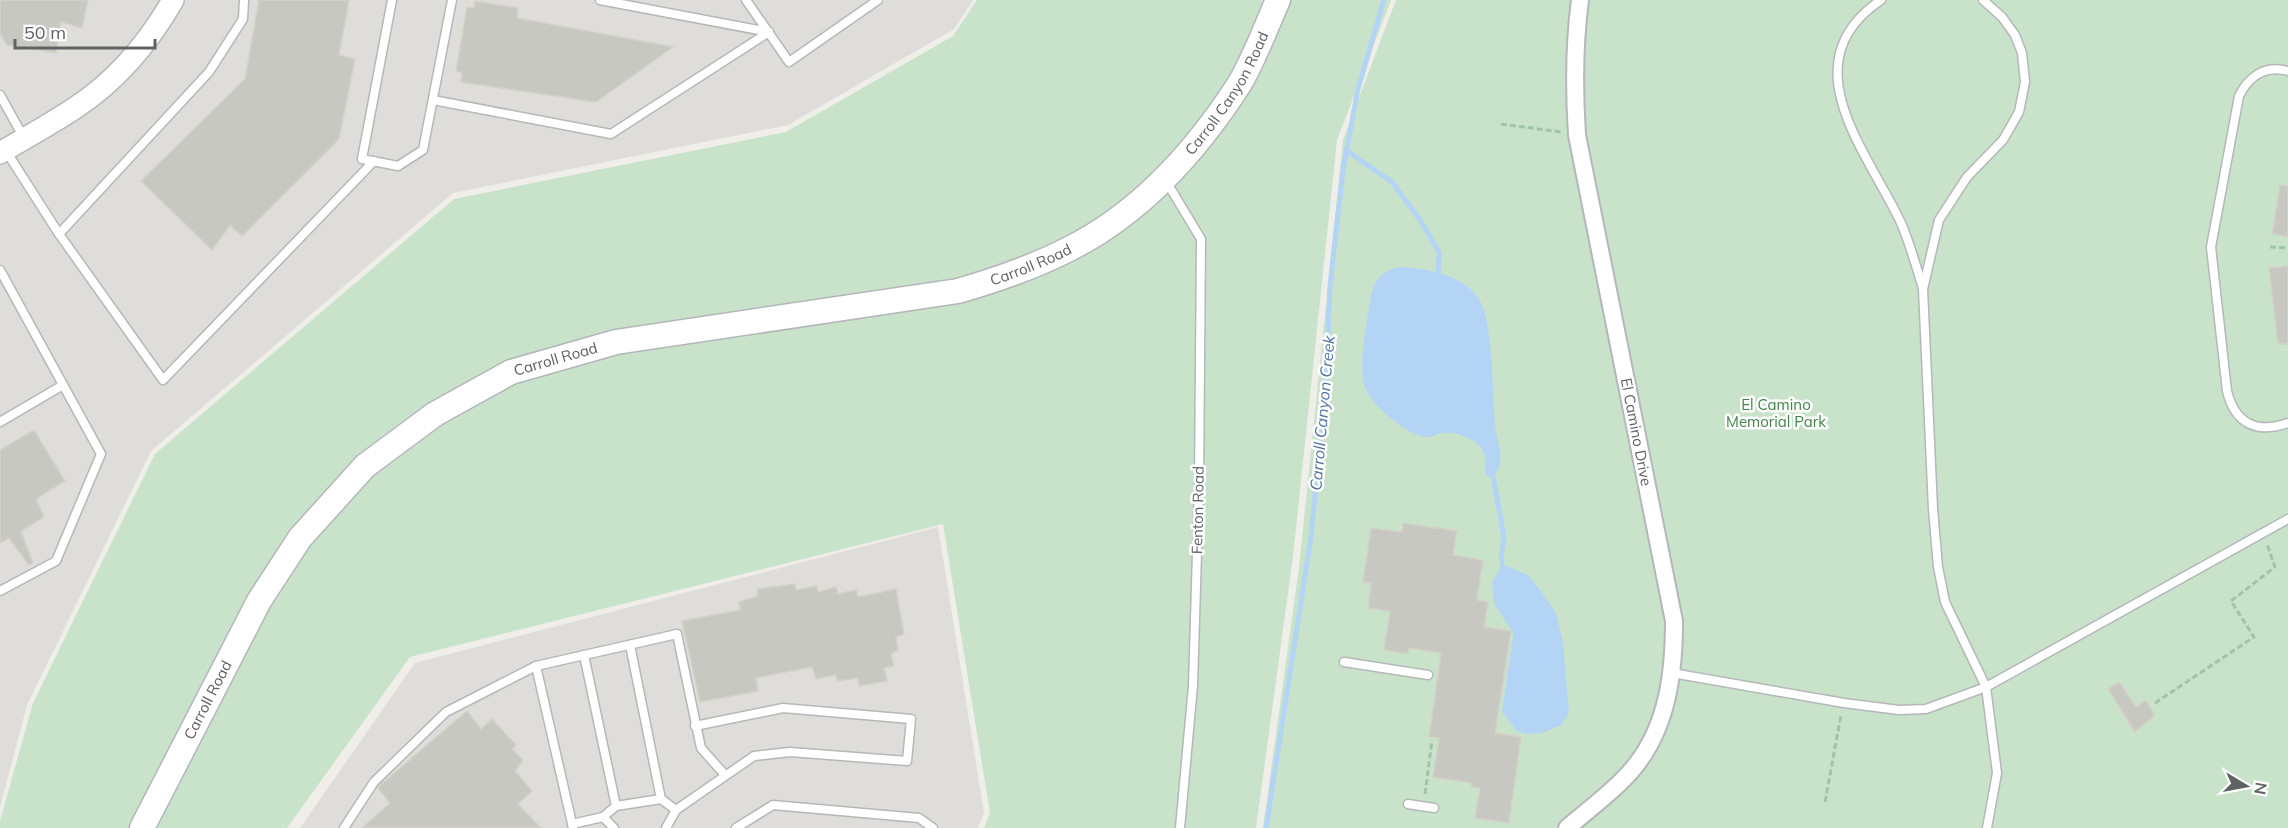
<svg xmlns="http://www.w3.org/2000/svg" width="2288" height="828" font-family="Mulish,sans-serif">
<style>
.industrial{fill:#dfddda}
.green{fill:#c8e3ca}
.water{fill:#b3d4f5}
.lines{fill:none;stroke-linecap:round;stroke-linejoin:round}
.stream{stroke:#b3d4f5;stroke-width:5}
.building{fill:#c8c8c3;stroke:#d4d1c7;stroke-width:1.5}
.service-casing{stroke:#b5b7bb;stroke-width:11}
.minor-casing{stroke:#b5b7bb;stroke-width:20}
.tertiary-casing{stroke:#b5b7bb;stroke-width:24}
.secondary-casing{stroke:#b4b6bb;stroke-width:27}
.path{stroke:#a1c2ad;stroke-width:3;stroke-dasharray:6 3;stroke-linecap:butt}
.service{stroke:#fff;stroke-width:8}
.minor{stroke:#fff;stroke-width:16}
.tertiary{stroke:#fff;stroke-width:21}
.secondary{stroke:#fff;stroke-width:24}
.labels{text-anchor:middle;stroke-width:5;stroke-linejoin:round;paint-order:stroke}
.street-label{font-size:15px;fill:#606266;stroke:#fff}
.park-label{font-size:15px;fill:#428349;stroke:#fff}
.water-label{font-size:16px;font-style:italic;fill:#5174a6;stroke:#fff}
</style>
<rect width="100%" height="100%" fill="#efeee8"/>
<g class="industrial">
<path d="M 0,0 L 973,0 L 954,29 L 788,125 L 453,193 L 151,451 L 27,705 L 0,807 Z"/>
<path d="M 938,527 L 984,813 L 978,828 L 300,828 L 415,663 Z"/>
</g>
<g class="green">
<path d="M 977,0 L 1391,0 L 1337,140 L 1293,556 L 1256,828 L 984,828 L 990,813 L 943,524 L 410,657 L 287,828 L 0,828 L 0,821 L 33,703 L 155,454 L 454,199 L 786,132 L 953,36 Z"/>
<path d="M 1396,0 L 2288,0 L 2288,828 L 1263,828 L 1299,568 L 1343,140 Z"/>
</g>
<g class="water">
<path d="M 1401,267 C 1427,269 1463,274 1479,299 C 1494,322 1492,398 1496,430 C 1497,440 1501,451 1500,461 C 1500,468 1497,473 1492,477 L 1486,476 C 1485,469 1486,460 1484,453 C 1479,439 1454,430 1441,433 C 1436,434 1433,437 1428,437 C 1415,436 1401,427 1392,419 C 1383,412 1373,402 1367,392 C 1356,371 1367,324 1370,301 C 1373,283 1381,269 1401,267 Z"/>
<path d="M 1507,566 L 1528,575 L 1541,591 L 1556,613 L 1563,643 L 1569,713 L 1561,725 L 1554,728 L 1542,733 L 1527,734 L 1517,731 L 1502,712 L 1513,636 L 1512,631 L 1495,605 L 1492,582 L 1501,568 Z"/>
</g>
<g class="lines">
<g class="stream">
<path d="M 1347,151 L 1392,182 L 1420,220 L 1439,252 L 1438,278"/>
<path d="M 1492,470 L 1504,537 L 1501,557 L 1504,573"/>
<path d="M 1266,828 L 1311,537 L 1326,382 L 1330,286 L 1343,170 L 1358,89 L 1384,0"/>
</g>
</g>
<g class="building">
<path d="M 0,0 L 88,0 L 82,28 L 61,22 L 56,53 L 7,45 L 0,34 Z"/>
<path d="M 259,0 L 349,0 L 339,55 L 355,59 L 339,139 L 242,236 L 230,225 L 212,250 L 141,181 L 245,79 Z"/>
<path d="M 475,1 L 518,8 L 517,18 L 673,47 L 596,102 L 461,82 L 462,73 L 456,71 L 467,7 L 474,8 Z"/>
<path d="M 2280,185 L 2288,186 L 2288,237 L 2272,234 Z"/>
<path d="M 2288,266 L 2288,344 L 2278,344 L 2269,268 Z"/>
<path d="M 34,430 L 65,481 L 36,499 L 44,517 L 21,531 L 33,563 L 29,565 L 9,538 L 0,543 L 0,450 Z"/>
<path d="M 1403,523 L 1457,531 L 1453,555 L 1483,560 L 1477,600 L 1488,602 L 1484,627 L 1511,631 L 1495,733 L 1521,737 L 1509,823 L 1475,818 L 1480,788 L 1471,787 L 1472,783 L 1433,777 L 1439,738 L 1429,737 L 1441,653 L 1409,648 L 1408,654 L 1384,650 L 1390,611 L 1368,608 L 1371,583 L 1363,582 L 1371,528 L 1402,532 Z"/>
<path d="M 795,584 L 796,590 L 817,586 L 818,592 L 836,587 L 838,594 L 856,590 L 858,597 L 896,589 L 904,634 L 896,637 L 898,650 L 891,654 L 894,666 L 884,668 L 887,681 L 859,686 L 858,678 L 837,681 L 836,675 L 816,679 L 812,667 L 756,678 L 758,691 L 700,702 L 682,621 L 740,610 L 739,602 L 758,596 L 757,589 Z"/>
<path d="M 2119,682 L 2136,707 L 2146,700 L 2155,715 L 2135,732 L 2108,689 Z"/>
<path d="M 467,711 L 481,729 L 492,719 L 516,745 L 512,749 L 523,760 L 515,771 L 532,791 L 518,804 L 541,828 L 362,828 L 390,803 L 378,788 L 379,786 Z"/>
</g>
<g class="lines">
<defs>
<g id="service">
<path d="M 392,0 L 362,159 L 398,166 L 423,150 L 452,0"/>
<path d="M 600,0 L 769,32"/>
<path d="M 746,0 L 789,62 L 878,0"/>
<path d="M 1881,0 C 1788,63 1868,152 1901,223 C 1910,243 1916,267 1923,288"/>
<path d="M 1983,0 L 2002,17 L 2015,35 L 2022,53 L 2025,82 L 2019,112 L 2003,140 L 1967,177 L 1939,220 L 1923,289 L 1933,509 L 1938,567 L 1945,602 L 1986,687 L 1997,773 L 1987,828"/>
<path d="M 2288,71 C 2265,65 2249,76 2239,96 L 2211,247 L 2227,391 C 2235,424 2257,434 2288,423"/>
<path d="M 0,95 L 24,138"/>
<path d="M 433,100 L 611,134 L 769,32"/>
<path d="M 6,151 L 59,234 L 163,380 L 374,161"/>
<path d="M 1166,181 L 1201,239 L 1199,486 L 1193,686 L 1180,828"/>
<path d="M 59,234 L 209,72 L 243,19 L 244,0"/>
<path d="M 0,270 L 101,454 L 56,561 L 0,591"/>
<path d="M 0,422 L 63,385"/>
<path d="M 630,645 L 661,799 L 676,810"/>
<path d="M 584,655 L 616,806 L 661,799"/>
<path d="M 1344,662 L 1428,675"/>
<path d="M 536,666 L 573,828"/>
<path d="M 1672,673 L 1844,703 L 1899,710 L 1926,709 L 1986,687 L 2288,519"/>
<path d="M 1408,804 L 1434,808"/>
<path d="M 572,824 L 603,817"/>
<path d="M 344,828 L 374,782 L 446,712 L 536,666 L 677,634 L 701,748 L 725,775"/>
<path d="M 614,828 L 603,817 L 616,806"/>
<path d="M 666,828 L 676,810 L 754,756 L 790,752 L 907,761 L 911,719 L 783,708 L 695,726"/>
<path d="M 736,828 L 773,805 L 919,818 L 933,828"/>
</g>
<path id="minor" d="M 1567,828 C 1589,809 1618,788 1636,765 C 1668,724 1674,672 1674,621 L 1577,135 C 1574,89 1574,45 1580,0"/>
<path id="tertiary" d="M 0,153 C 25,138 51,124 75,108 C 116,81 149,42 173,0"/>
<g id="secondary">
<path id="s1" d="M 142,828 L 259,601 L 300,538 L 365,466 L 435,414 L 511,372 L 616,342 L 958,291 C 996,280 1034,267 1069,249 C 1141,213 1197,150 1240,83 C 1255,57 1266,27 1278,0"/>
</g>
</defs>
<use href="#service" class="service-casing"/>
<use href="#minor" class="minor-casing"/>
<use href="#tertiary" class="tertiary-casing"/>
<use href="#secondary" class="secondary-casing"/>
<g class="path">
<path d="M 1501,124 L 1561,132"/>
<path d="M 2270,247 L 2288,248"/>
<path d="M 2155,703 L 2254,637 L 2231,601 L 2275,567 L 2267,544"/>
<path d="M 1425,794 L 1432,740"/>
<path d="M 1825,802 L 1841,715"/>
</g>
<use href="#service" class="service"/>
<use href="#minor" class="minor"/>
<use href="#tertiary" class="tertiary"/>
<use href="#secondary" class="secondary"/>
</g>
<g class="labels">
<g class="street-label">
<text dy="5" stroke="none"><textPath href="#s1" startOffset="1401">Carroll Canyon Road</textPath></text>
<text dy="5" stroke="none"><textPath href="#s1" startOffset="1134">Carroll Road</textPath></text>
<text dy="5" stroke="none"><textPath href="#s1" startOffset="648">Carroll Road</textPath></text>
<text transform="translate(1636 432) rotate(79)" y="5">El Camino Drive</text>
<text transform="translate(1198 510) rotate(-89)" y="5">Fenton Road</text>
<text dy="5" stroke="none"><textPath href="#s1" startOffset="144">Carroll Road</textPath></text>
</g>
<g class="park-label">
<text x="1776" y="410">El Camino<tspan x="1776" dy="17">Memorial Park</tspan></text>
</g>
<g class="water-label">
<text transform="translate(1322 413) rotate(-85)" y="6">Carroll Canyon Creek</text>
</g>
</g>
<g transform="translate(2246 786) rotate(100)" stroke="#ffffff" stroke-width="4.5" paint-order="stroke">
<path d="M0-4.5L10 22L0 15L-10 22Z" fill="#606266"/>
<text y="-9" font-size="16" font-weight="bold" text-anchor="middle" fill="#606266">N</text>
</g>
<path d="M15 39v9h140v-9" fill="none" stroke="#606266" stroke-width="3"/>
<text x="24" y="39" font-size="18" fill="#606266" stroke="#ffffff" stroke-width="4.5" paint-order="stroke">50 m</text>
</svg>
